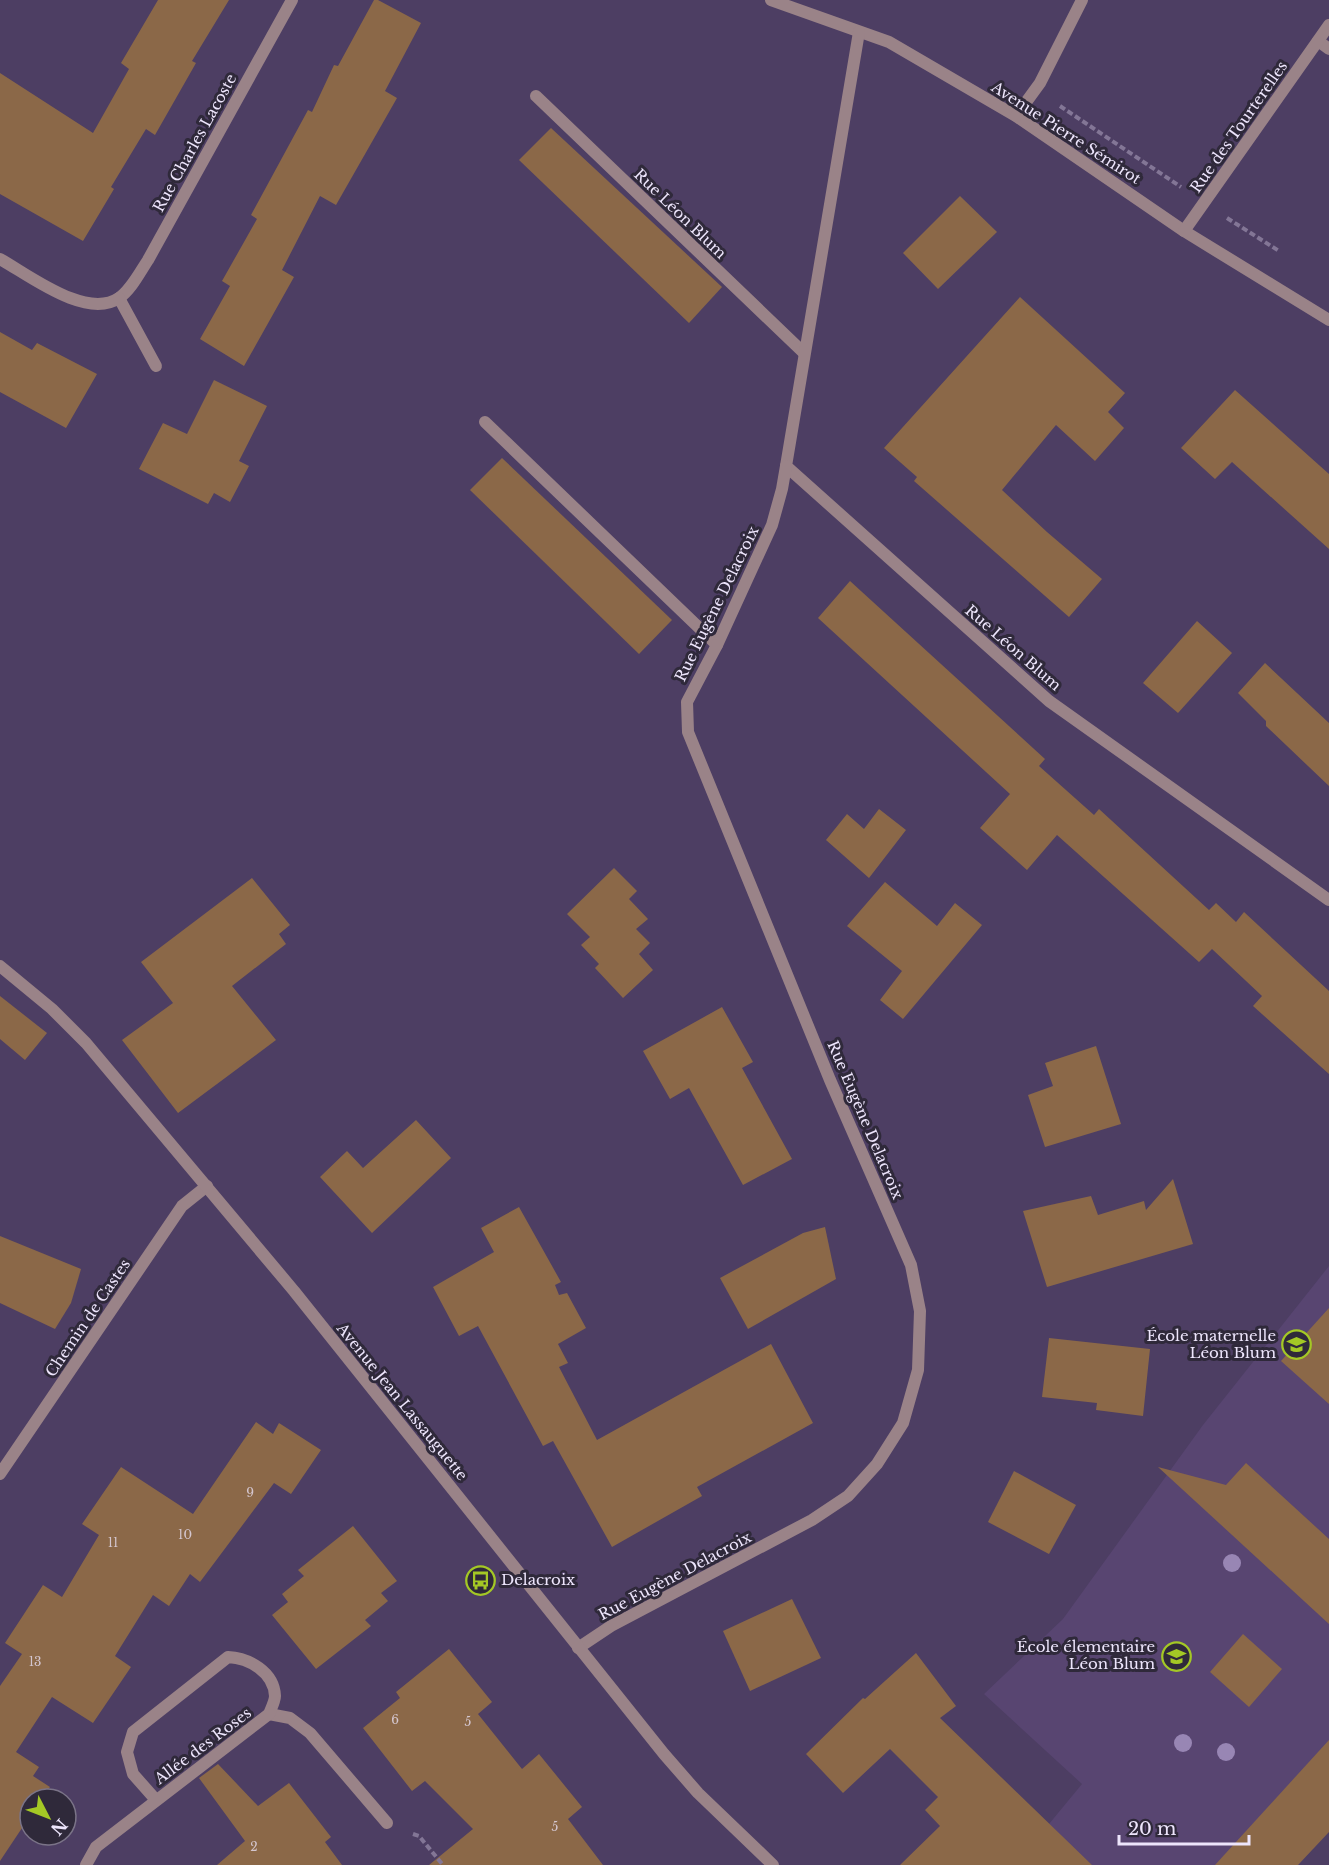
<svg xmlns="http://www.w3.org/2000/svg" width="1329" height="1865" font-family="'Libre Baskerville',serif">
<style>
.built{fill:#584571}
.building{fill:#8b6848}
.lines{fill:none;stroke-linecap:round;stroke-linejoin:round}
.path{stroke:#837696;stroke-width:4;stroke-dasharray:6 3;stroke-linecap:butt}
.service{stroke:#9a8388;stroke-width:12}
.minor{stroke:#9a8388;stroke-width:12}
.tertiary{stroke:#9a8388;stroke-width:12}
.tree{fill:#9886b4}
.labels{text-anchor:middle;stroke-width:6;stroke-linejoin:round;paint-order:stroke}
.number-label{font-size:12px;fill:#d4c6cf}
.street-label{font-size:15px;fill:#ede5fc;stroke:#2f293a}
.poi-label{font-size:15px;fill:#ede5fc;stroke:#2f293a;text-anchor:end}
</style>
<rect width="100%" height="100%" fill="#4d3e63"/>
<path class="built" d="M 1329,1266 L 1329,1831 L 1298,1865 L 1052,1865 L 1049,1824 L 1082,1784 L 984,1694 L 1063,1619 L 1203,1425 Z"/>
<g class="building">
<path d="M 158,0 L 229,0 L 192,61 L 196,63 L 155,135 L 146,129 L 111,187 L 114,189 L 83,241 L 0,194 L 0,73 L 93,133 L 129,69 L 121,63 Z"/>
<path d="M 374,0 L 378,0 L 421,23 L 385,91 L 397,98 L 336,205 L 320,196 L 282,270 L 294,277 L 244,366 L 200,339 L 230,286 L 222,281 L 257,219 L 251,215 L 308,110 L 312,112 L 334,65 L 338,66 Z"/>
<path d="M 551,128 L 722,287 L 689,323 L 519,160 Z"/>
<path d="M 960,196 L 997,232 L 938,289 L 903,253 Z"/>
<path d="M 1020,297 L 1125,393 L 1108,412 L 1124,428 L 1095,461 L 1056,425 L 1002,490 L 1047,532 L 1102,579 L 1069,617 L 914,481 L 917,477 L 884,448 Z"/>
<path d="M 0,332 L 32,350 L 37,343 L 97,374 L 66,428 L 0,392 Z"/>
<path d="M 214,380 L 267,406 L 239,461 L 249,466 L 230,502 L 214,493 L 208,504 L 139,469 L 163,423 L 187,434 Z"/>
<path d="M 1235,390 L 1329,474 L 1329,549 L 1232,462 L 1215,479 L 1181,448 Z"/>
<path d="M 502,458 L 672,620 L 639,654 L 470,490 Z"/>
<path d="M 850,581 L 1045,759 L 1039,766 L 1094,815 L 1099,809 L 1209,910 L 1216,903 L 1236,922 L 1244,912 L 1329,991 L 1329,1074 L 1253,1006 L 1262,996 L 1212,949 L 1199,962 L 1057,835 L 1027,870 L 980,828 L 1010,794 L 818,618 Z"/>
<path d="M 1197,621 L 1232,653 L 1178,713 L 1143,683 Z"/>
<path d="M 1265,663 L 1329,723 L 1329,786 L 1266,726 L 1266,721 L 1238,693 Z"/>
<path d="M 879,809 L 906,830 L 869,878 L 826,840 L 847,814 L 864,829 Z"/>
<path d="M 614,868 L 637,891 L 629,899 L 648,919 L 636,929 L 650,943 L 639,954 L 653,970 L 623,998 L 595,968 L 599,964 L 581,945 L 590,937 L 567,914 Z"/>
<path d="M 252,878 L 290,925 L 279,934 L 286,944 L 232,986 L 276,1040 L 178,1113 L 122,1040 L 173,1003 L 141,962 Z"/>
<path d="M 885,882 L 937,926 L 955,903 L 982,925 L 903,1019 L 880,1000 L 902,971 L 847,926 Z"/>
<path d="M 0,996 L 47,1033 L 25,1060 L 0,1039 Z"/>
<path d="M 722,1007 L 753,1062 L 742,1068 L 792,1159 L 743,1185 L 689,1088 L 670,1099 L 643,1051 Z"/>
<path d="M 1096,1046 L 1121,1124 L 1045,1147 L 1028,1095 L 1053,1086 L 1045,1063 Z"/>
<path d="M 416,1120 L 451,1158 L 372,1233 L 320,1177 L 347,1151 L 363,1168 Z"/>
<path d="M 1173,1179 L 1193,1244 L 1047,1287 L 1023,1211 L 1091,1196 L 1098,1215 L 1144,1201 L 1146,1210 Z"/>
<path d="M 519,1207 L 561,1282 L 555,1285 L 559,1295 L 567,1293 L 586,1328 L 558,1344 L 568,1363 L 559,1367 L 597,1440 L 771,1344 L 813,1423 L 697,1487 L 702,1496 L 612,1547 L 553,1441 L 543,1446 L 478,1326 L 459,1336 L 433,1287 L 494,1252 L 481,1228 Z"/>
<path d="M 825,1227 L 836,1279 L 748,1329 L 720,1278 L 803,1233 Z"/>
<path d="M 0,1236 L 81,1269 L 71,1303 L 55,1329 L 0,1303 Z"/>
<path d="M 1329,1308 L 1329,1404 L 1281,1361 Z"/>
<path d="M 1049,1338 L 1150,1349 L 1143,1416 L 1096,1410 L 1097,1403 L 1042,1397 Z"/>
<path d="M 256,1422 L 273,1434 L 279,1423 L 321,1450 L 291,1494 L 274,1483 L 200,1582 L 190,1574 L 169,1606 L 153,1595 L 115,1656 L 131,1667 L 93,1723 L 52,1697 L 16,1752 L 39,1767 L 33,1776 L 50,1787 L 42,1799 L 30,1799 L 30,1816 L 0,1861 L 0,1686 L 22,1654 L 5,1643 L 43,1585 L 62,1597 L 99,1535 L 82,1524 L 121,1467 L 193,1514 Z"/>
<path d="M 1246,1463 L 1329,1539 L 1329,1624 L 1158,1467 L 1226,1485 Z"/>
<path d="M 1014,1471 L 1076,1505 L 1049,1554 L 988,1522 Z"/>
<path d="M 353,1526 L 397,1581 L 381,1593 L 388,1601 L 365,1620 L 371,1626 L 316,1669 L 272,1615 L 288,1602 L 282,1594 L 304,1576 L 298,1570 Z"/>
<path d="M 792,1599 L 821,1658 L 750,1691 L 723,1631 Z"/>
<path d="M 1243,1634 L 1282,1669 L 1249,1707 L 1210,1672 Z"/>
<path d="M 449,1649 L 492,1702 L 478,1714 L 522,1769 L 539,1754 L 582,1807 L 568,1819 L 603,1865 L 429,1865 L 473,1829 L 425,1781 L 412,1791 L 363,1728 L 400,1698 L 396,1692 Z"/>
<path d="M 916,1653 L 956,1706 L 940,1718 L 1092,1865 L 900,1865 L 940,1826 L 925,1810 L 938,1797 L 890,1749 L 843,1793 L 806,1754 L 863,1698 L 865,1699 Z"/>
<path d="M 1329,1740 L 1329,1832 L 1298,1865 L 1215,1865 Z"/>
<path d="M 218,1764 L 258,1806 L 289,1783 L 331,1837 L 325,1842 L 342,1865 L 217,1865 L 245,1841 L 199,1778 Z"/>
</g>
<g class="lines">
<g class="path">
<path d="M 1060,106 L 1181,187"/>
<path d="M 1227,218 L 1279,251"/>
<path d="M 413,1834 L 419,1836 L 443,1865"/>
</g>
<g class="service">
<path d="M 536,96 L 804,353"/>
<path d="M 485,422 L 717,645"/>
<path d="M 269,1714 L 290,1718 L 310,1733 L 387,1823"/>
</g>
<g class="minor">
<path d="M 771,0 L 889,42 L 1016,116 L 1184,231 L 1329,320"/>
<path d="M 859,32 L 786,466 L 1049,701 L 1329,900"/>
<path d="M 1318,41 L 1329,49"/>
<path d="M 1016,116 L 1040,83 L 1082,0"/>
<path d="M 1184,231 L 1329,25"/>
<path d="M 0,259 C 29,275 86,320 119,298 C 131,290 140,272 148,260 L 292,0"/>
<path d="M 119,298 L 156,366"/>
<path d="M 0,1474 L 182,1206 L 207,1186"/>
<path d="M 578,1648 L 611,1626 L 812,1520 L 848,1496 L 877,1464 L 903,1423 L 918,1370 L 920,1311 L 911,1265 L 830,1080 L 688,732 L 687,702 L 717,645 L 772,525 L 782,489 L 786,466"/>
<path d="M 86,1865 L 96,1847 L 269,1714 C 271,1709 275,1701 275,1696 C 274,1672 249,1658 228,1657 L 133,1732 L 127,1752 L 133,1774 L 156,1800"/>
</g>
<path class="tertiary" d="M 0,966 L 52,1009 L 86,1043 L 294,1291 L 664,1754 L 698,1793 L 773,1865"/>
</g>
<g class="tree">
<circle cx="1232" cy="1563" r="9"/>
<circle cx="1183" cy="1743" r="9"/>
<circle cx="1226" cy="1752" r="9"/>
</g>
<defs>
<symbol id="school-ring" viewBox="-11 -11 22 22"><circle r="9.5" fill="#2f293a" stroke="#a4c825" stroke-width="1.5"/><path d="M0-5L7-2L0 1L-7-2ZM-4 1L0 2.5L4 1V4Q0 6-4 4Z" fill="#a4c825"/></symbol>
<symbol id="bus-ring" viewBox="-11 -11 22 22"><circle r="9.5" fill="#2f293a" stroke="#a4c825" stroke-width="1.5"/><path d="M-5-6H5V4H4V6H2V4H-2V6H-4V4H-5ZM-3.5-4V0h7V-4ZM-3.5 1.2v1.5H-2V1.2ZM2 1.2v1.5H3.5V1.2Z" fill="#a4c825"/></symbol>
</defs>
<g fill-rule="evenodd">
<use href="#school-ring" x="1280" y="1328" width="33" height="33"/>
<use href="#bus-ring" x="464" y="1564" width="33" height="33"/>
<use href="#school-ring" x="1160" y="1640" width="33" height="33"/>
</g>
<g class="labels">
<g class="number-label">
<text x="250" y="1497">9</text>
<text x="185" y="1539">10</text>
<text x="113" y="1547">11</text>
<text x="35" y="1666">13</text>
<text x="395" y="1724">6</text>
<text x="468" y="1726">5</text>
<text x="555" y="1831">5</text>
<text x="254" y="1851">2</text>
</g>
<g class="street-label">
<text transform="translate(1239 127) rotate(-55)" y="5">Rue des Tourterelles</text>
<text transform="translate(1066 133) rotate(33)" y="5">Avenue Pierre Sémirot</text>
<text transform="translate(195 143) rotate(-61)" y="5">Rue Charles Lacoste</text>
<text transform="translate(680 214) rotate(44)" y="5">Rue Léon Blum</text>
<text transform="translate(717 604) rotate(-64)" y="5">Rue Eugène Delacroix</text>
<text transform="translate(1013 648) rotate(41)" y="5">Rue Léon Blum</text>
<text transform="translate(865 1120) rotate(67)" y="5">Rue Eugène Delacroix</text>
<text transform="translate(88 1318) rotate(-56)" y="5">Chemin de Castes</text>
<text transform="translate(402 1402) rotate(51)" y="5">Avenue Jean Lassauguette</text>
<text transform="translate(675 1576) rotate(-28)" y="5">Rue Eugène Delacroix</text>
<text transform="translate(203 1746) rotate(-37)" y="5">Allée des Roses</text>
</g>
<g class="poi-label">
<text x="1276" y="1341">École maternelle<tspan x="1276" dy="17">Léon Blum</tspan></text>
<text x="501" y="1585" text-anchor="start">Delacroix</text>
<text x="1155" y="1652">École élementaire<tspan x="1155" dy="17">Léon Blum</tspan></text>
</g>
</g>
<g transform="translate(48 1817) rotate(132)"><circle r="28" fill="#2f293a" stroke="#7b7488" stroke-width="1.5"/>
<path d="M0-4.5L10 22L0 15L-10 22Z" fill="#a4c825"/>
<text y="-9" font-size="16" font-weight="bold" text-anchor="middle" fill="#ede5fc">N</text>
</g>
<path d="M1119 1835v9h130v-9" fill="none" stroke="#ede5fc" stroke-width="3"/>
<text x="1128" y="1835" font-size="18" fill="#ede5fc" stroke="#2f293a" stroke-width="4.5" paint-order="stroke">20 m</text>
</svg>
